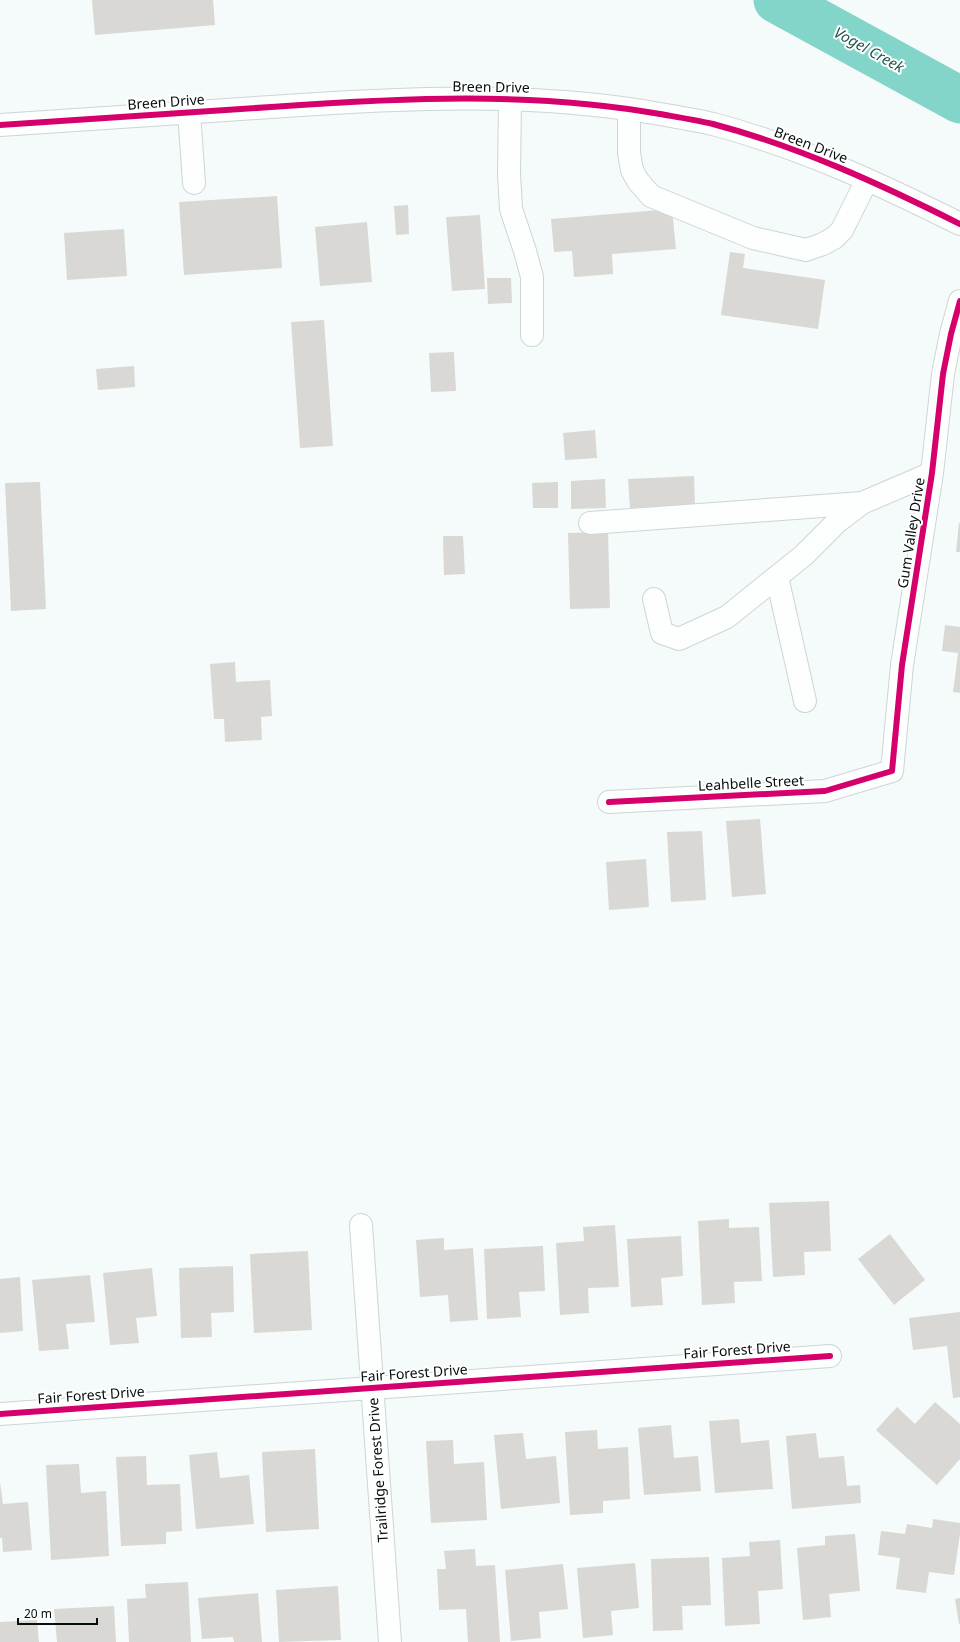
<svg xmlns="http://www.w3.org/2000/svg" width="960" height="1642" font-family="'Noto Sans',sans-serif">
<style>
.lines{fill:none;stroke-linecap:round;stroke-linejoin:round}
.river{stroke:#84d5c9;stroke-width:47}
.building{fill:#dad8d5}
.minor-casing{stroke:#cdd6d4;stroke-width:24}
.minor{stroke:#fdfefe;stroke-width:22}
.cycleway-casing{stroke:#fff;stroke-width:8}
.cycleway{stroke:#d6006c;stroke-width:6}
.labels{text-anchor:middle;stroke-width:4;stroke-linejoin:round;paint-order:stroke}
.street-label{font-size:14px;fill:#050f0d;stroke:#fff}
.water-label{font-size:15px;font-style:italic;fill:#26564e;stroke:#fff}
</style>
<rect width="100%" height="100%" fill="#f4fbfa"/>
<g class="lines">
<path class="river" d="M 777,0 L 960,100"/>
</g>
<g class="building">
<path d="M 92,0 L 213,0 L 215,25 L 95,35 Z"/>
<path d="M 277,196 L 282,268 L 184,275 L 179,202 Z"/>
<path d="M 408,205 L 409,234 L 396,235 L 394,206 Z"/>
<path d="M 672,209 L 676,249 L 612,254 L 613,274 L 574,277 L 572,251 L 554,252 L 551,219 Z"/>
<path d="M 480,215 L 485,289 L 452,291 L 446,217 Z"/>
<path d="M 367,222 L 372,282 L 320,286 L 315,227 Z"/>
<path d="M 124,229 L 127,276 L 67,280 L 64,233 Z"/>
<path d="M 730,252 L 745,254 L 743,268 L 825,280 L 818,329 L 721,315 Z"/>
<path d="M 487,278 L 511,278 L 512,303 L 488,304 Z"/>
<path d="M 324,320 L 333,446 L 300,448 L 291,322 Z"/>
<path d="M 454,352 L 456,391 L 431,392 L 429,353 Z"/>
<path d="M 134,366 L 135,387 L 98,390 L 96,369 Z"/>
<path d="M 595,430 L 597,458 L 565,460 L 563,433 Z"/>
<path d="M 694,476 L 695,505 L 630,508 L 628,479 Z"/>
<path d="M 605,479 L 606,508 L 571,509 L 571,481 Z"/>
<path d="M 40,482 L 46,609 L 11,611 L 5,483 Z"/>
<path d="M 558,482 L 558,508 L 533,508 L 532,483 Z"/>
<path d="M 959,523 L 960,523 L 960,552 L 956,552 Z"/>
<path d="M 608,532 L 610,608 L 570,609 L 568,533 Z"/>
<path d="M 443,536 L 463,536 L 465,574 L 444,575 Z"/>
<path d="M 945,625 L 960,627 L 960,693 L 953,692 L 958,653 L 942,651 Z"/>
<path d="M 235,662 L 236,682 L 270,680 L 272,716 L 261,717 L 262,740 L 225,742 L 224,719 L 214,719 L 210,664 Z"/>
<path d="M 760,819 L 766,894 L 732,897 L 726,821 Z"/>
<path d="M 702,831 L 706,900 L 671,902 L 667,832 Z"/>
<path d="M 646,859 L 649,907 L 609,910 L 606,862 Z"/>
<path d="M 829,1201 L 831,1251 L 804,1252 L 805,1275 L 773,1277 L 769,1203 Z"/>
<path d="M 729,1219 L 729,1228 L 759,1227 L 762,1281 L 734,1282 L 735,1303 L 702,1305 L 698,1221 Z"/>
<path d="M 615,1225 L 619,1287 L 588,1288 L 589,1313 L 560,1315 L 556,1243 L 584,1241 L 583,1227 Z"/>
<path d="M 890,1234 L 925,1280 L 894,1305 L 858,1259 Z"/>
<path d="M 681,1236 L 683,1276 L 661,1278 L 663,1305 L 631,1307 L 627,1239 Z"/>
<path d="M 444,1238 L 444,1250 L 473,1248 L 478,1320 L 450,1322 L 448,1295 L 420,1297 L 416,1240 Z"/>
<path d="M 543,1246 L 545,1291 L 519,1292 L 521,1317 L 487,1319 L 484,1249 Z"/>
<path d="M 308,1251 L 312,1330 L 254,1333 L 250,1254 Z"/>
<path d="M 233,1266 L 234,1312 L 211,1313 L 212,1337 L 181,1338 L 179,1268 Z"/>
<path d="M 152,1268 L 157,1316 L 136,1318 L 139,1343 L 110,1345 L 103,1273 Z"/>
<path d="M 90,1275 L 95,1322 L 66,1324 L 69,1349 L 39,1351 L 32,1280 Z"/>
<path d="M 20,1277 L 23,1331 L 0,1333 L 0,1279 Z"/>
<path d="M 960,1312 L 960,1397 L 953,1398 L 947,1346 L 913,1350 L 909,1318 Z"/>
<path d="M 935,1402 L 960,1424 L 960,1459 L 937,1485 L 876,1430 L 897,1407 L 915,1424 Z"/>
<path d="M 739,1419 L 741,1443 L 769,1440 L 773,1489 L 715,1493 L 709,1421 Z"/>
<path d="M 671,1425 L 674,1458 L 698,1456 L 701,1491 L 644,1495 L 638,1428 Z"/>
<path d="M 597,1430 L 598,1449 L 628,1447 L 630,1499 L 603,1501 L 603,1513 L 570,1515 L 565,1432 Z"/>
<path d="M 523,1433 L 526,1459 L 556,1456 L 560,1503 L 501,1509 L 494,1435 Z"/>
<path d="M 816,1433 L 819,1458 L 844,1456 L 847,1486 L 860,1485 L 861,1503 L 792,1509 L 786,1436 Z"/>
<path d="M 453,1440 L 454,1464 L 484,1462 L 487,1520 L 431,1523 L 426,1441 Z"/>
<path d="M 315,1449 L 319,1529 L 266,1532 L 262,1452 Z"/>
<path d="M 217,1452 L 220,1478 L 249,1475 L 254,1524 L 196,1529 L 189,1455 Z"/>
<path d="M 146,1456 L 147,1485 L 180,1484 L 182,1531 L 166,1532 L 166,1544 L 121,1546 L 116,1457 Z"/>
<path d="M 79,1464 L 81,1493 L 106,1491 L 109,1556 L 51,1560 L 46,1465 Z"/>
<path d="M 0,1482 L 3,1504 L 28,1502 L 32,1550 L 3,1552 L 2,1538 L 0,1538 Z"/>
<path d="M 933,1519 L 960,1523 L 960,1534 L 954,1575 L 929,1572 L 926,1593 L 896,1589 L 900,1558 L 878,1555 L 881,1531 L 905,1534 L 907,1524 L 932,1528 Z"/>
<path d="M 855,1534 L 860,1591 L 829,1594 L 831,1617 L 803,1620 L 797,1548 L 825,1545 L 825,1536 Z"/>
<path d="M 780,1540 L 783,1589 L 758,1591 L 760,1624 L 725,1626 L 722,1558 L 750,1556 L 749,1542 Z"/>
<path d="M 475,1549 L 476,1566 L 495,1565 L 500,1642 L 468,1642 L 466,1609 L 439,1610 L 437,1569 L 446,1569 L 444,1551 Z"/>
<path d="M 709,1557 L 711,1605 L 682,1606 L 683,1630 L 653,1631 L 651,1559 Z"/>
<path d="M 635,1563 L 639,1608 L 611,1611 L 613,1635 L 583,1638 L 577,1568 Z"/>
<path d="M 563,1564 L 568,1609 L 539,1612 L 541,1638 L 511,1641 L 505,1570 Z"/>
<path d="M 188,1582 L 191,1642 L 129,1642 L 127,1599 L 146,1598 L 145,1584 Z"/>
<path d="M 338,1586 L 341,1640 L 279,1642 L 276,1590 Z"/>
<path d="M 258,1593 L 262,1642 L 234,1642 L 233,1637 L 202,1639 L 198,1598 Z"/>
<path d="M 960,1598 L 960,1624 L 959,1624 L 955,1599 Z"/>
<path d="M 114,1606 L 116,1642 L 57,1642 L 54,1609 Z"/>
<path d="M 37,1620 L 39,1642 L 0,1642 L 0,1622 Z"/>
</g>
<g class="lines">
<defs>
<g id="minor">
<path d="M 510,99 L 509,174 L 511,209 L 525,251 L 532,277 L 532,335"/>
<path d="M 629,109 L 629,153 L 632,170 L 638,181 L 651,196 L 753,238 L 806,250 L 823,244 L 834,238 L 842,230 L 867,180"/>
<path d="M 189,112 L 194,183"/>
<path d="M 0,125 C 90,119 181,113 271,107 C 400,98 531,91 660,114 C 677,117 696,120 713,124 C 800,147 880,184 960,224"/>
<path d="M 590,523 L 862,503 L 932,473"/>
<path d="M 777,577 L 805,701"/>
<path d="M 654,599 L 662,633 L 679,639 L 727,617 L 804,555 L 837,522 L 862,503"/>
<path d="M 609,802 L 825,791 L 892,771 L 902,665 L 932,473 L 943,374 L 951,334 L 960,301"/>
<path d="M 361,1225 L 390,1642"/>
<path d="M 0,1414 L 830,1356"/>
</g>
</defs>
<use href="#minor" class="minor-casing"/>
<use href="#minor" class="minor"/>
<defs>
<g id="cycleway">
<path d="M 0,125 C 90,119 181,113 271,107 C 400,98 531,91 660,114 C 677,117 696,120 713,124 C 800,147 880,184 960,224"/>
<path d="M 609,802 L 825,791 L 892,771 L 902,665 L 932,473 L 943,374 L 951,334 L 960,301"/>
<path d="M 0,1414 L 830,1356"/>
</g>
</defs>
<use href="#cycleway" class="cycleway-casing"/>
<use href="#cycleway" class="cycleway"/>
</g>
<g class="labels">
<g class="street-label">
<text transform="translate(491 87) rotate(1)" y="5">Breen Drive</text>
<text transform="translate(166 102) rotate(-4)" y="5">Breen Drive</text>
<text transform="translate(811 145) rotate(21)" y="5">Breen Drive</text>
<text transform="translate(911 533) rotate(-81)" y="5">Gum Valley Drive</text>
<text transform="translate(751 783) rotate(-3)" y="5">Leahbelle Street</text>
<text transform="translate(737 1350) rotate(-4)" y="5">Fair Forest Drive</text>
<text transform="translate(414 1373) rotate(-4)" y="5">Fair Forest Drive</text>
<text transform="translate(91 1395) rotate(-4)" y="5">Fair Forest Drive</text>
<text transform="translate(378 1470) rotate(-94)" y="5">Trailridge Forest Drive</text>
</g>
<g class="water-label">
<text transform="translate(869 50) rotate(29)" y="5">Vogel Creek</text>
</g>
</g>
<path d="M18 1618v6h79v-6" fill="none" stroke="#050f0d" stroke-width="2"/>
<text x="24" y="1618" font-size="12" fill="#050f0d" stroke="#ffffff" stroke-width="3" paint-order="stroke">20 m</text>
</svg>
